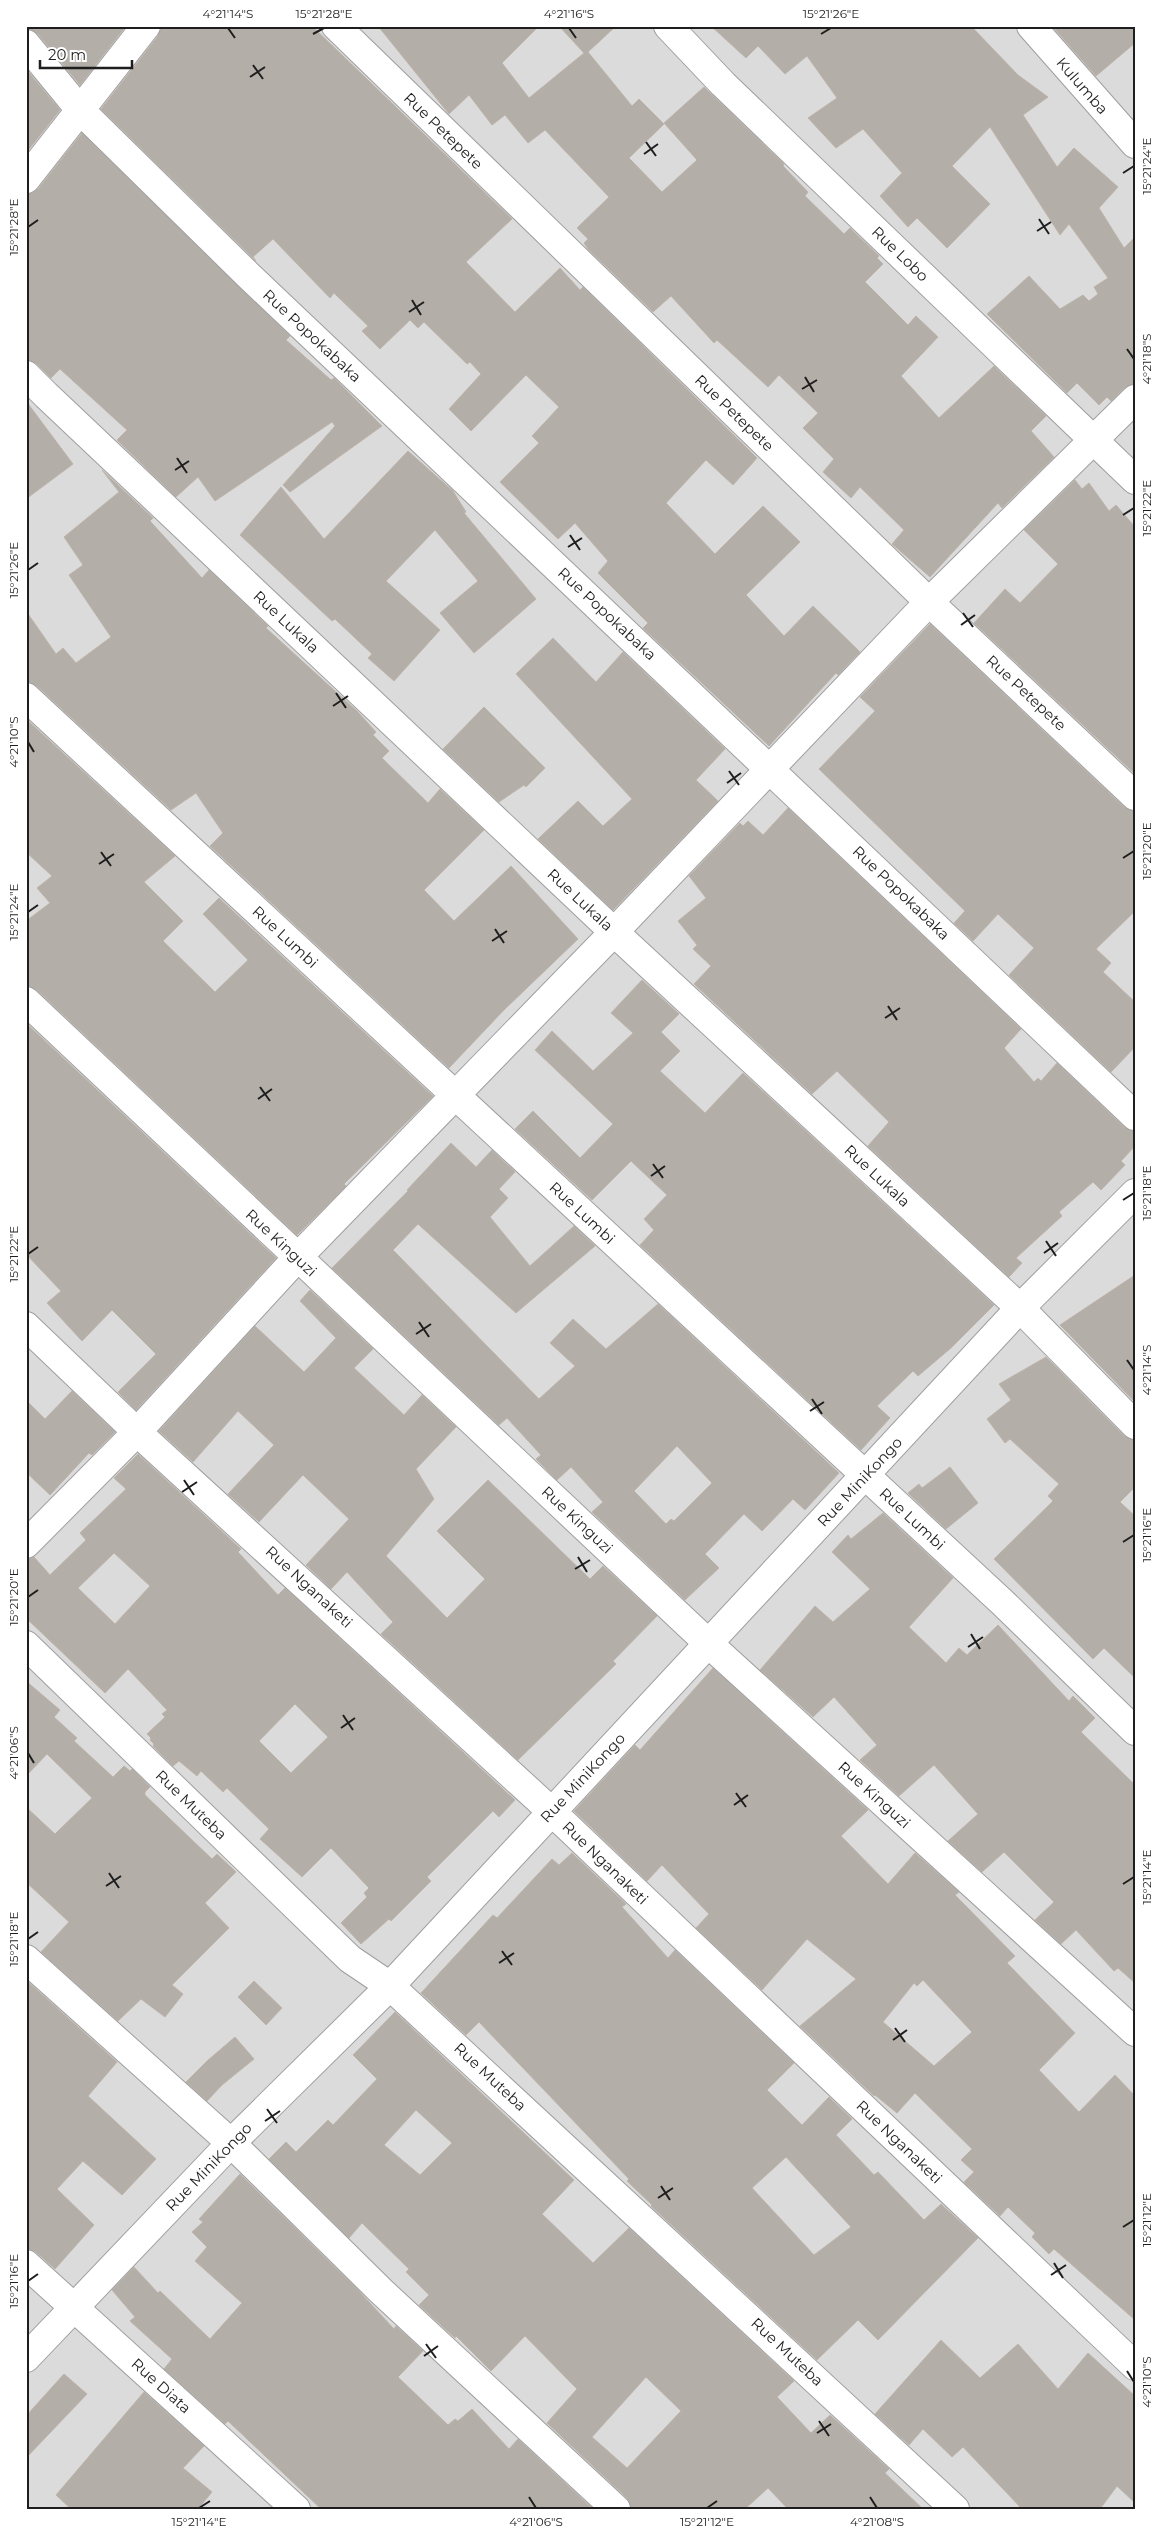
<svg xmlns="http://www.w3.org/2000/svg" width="1161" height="2535" font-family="Montserrat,sans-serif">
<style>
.residential{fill:#dcdbdb}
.building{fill:#b3aea8;stroke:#beb4aa;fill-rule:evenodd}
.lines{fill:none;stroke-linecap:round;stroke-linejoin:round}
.minor-casing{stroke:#9f9f9f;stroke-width:30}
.minor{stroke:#fff;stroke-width:28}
.ticks{fill:none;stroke:#1e1e1e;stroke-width:2}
.labels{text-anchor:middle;stroke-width:4.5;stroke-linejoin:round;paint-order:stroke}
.street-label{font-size:15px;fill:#1e1e1e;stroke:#fff}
.neatline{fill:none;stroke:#1e1e1e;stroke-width:2}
.ticks-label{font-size:12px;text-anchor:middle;fill:#1e1e1e}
</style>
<rect width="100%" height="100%" fill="#eeece5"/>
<rect class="residential" x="26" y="26" width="1109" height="2483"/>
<g class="building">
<path d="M 26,26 L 126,26 L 80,85 L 38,34 L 26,29 Z"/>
<path d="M 161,26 L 312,26 L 512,219 L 466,262 L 515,312 L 560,268 L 580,290 L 583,287 L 757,458 L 733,485 L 706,460 L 666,503 L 715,554 L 763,506 L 800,542 L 746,595 L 784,636 L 813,606 L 860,652 L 838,675 L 836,673 L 769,746 L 643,628 L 648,623 L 598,573 L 608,561 L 575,523 L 558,539 L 500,482 L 539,443 L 532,436 L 559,407 L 526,375 L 471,431 L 449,409 L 481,374 L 470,362 L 467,364 L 424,322 L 418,328 L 410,320 L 380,349 L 362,331 L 368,326 L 334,293 L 330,298 L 273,239 L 253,257 L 256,261 L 101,109 L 158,36 Z"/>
<path d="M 378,26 L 539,26 L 502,63 L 529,98 L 584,53 L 559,26 L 616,26 L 588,52 L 632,106 L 639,99 L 664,124 L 629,158 L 662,192 L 697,160 L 664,123 L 704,87 L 784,164 L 783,166 L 808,192 L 805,196 L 844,234 L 850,228 L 879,256 L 877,258 L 883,264 L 865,282 L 908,325 L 916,316 L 938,337 L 901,376 L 939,418 L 994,366 L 1046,416 L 1031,431 L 1054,457 L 1002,508 L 998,503 L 930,577 L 892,544 L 904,530 L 860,487 L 851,498 L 823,472 L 834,459 L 803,428 L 818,413 L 779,375 L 768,387 L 717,340 L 714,343 L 671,296 L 653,312 L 588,249 L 584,243 L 588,239 L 577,228 L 609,197 L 545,130 L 528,143 L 505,115 L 492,125 L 469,95 L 449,114 Z"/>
<path d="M 711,26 L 971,26 L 1018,75 L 1048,97 L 1023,115 L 1057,167 L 1074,148 L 1118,187 L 1099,208 L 1124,248 L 1135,237 L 1135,384 L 1124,388 L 1111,401 L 1107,397 L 1099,405 L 1077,383 L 1067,393 L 987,314 L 1029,276 L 1060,309 L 1083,295 L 1089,301 L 1098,294 L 1094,287 L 1108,278 L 1069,224 L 1060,235 L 990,127 L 952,166 L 990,204 L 947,248 L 917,218 L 908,227 L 880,196 L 902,173 L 863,129 L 836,148 L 808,118 L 837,98 L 807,56 L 785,74 L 758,46 L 746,58 Z"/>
<path d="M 1052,26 L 1135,26 L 1135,43 L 1096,76 Z"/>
<path d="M 26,69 L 60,110 L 26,153 Z"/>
<path d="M 82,133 L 290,336 L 286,340 L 331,380 L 334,378 L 382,426 L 290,492 L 283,485 L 335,426 L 332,422 L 215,501 L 198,477 L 176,497 L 117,440 L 127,430 L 60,369 L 51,378 L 37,364 L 26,359 L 26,194 L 38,189 Z"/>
<path d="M 26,401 L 73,464 L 26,499 Z"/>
<path d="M 408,451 L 453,491 L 466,512 L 464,513 L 536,599 L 474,653 L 440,613 L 478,581 L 435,530 L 386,581 L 440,630 L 394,681 L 368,658 L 372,654 L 335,619 L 332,621 L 240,535 L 281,487 L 324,539 Z"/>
<path d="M 102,470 L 153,518 L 150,521 L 202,578 L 209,570 L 268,626 L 266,628 L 357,711 L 376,732 L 373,735 L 389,751 L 382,758 L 428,803 L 440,789 L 484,830 L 424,890 L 454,921 L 511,866 L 578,939 L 504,1010 L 449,1068 L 210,846 L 223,833 L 196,793 L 171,810 L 37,686 L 26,682 L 26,611 L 56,654 L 63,648 L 76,663 L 111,637 L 69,575 L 83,565 L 64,537 L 119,492 Z"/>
<path d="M 1075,480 L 1082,489 L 1089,483 L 1109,511 L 1116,505 L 1135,527 L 1135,774 L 974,623 L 1005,589 L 1020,603 L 1058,564 L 1024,530 Z"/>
<path d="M 930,624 L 1124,807 L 1135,811 L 1135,911 L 1096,949 L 1111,963 L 1103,972 L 1135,1002 L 1135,1047 L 1111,1072 L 1009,975 L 1034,948 L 998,914 L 973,941 L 954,923 L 965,911 L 819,769 L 875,711 L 860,697 Z"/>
<path d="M 553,638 L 596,682 L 623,652 L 725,749 L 696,780 L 718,801 L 613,910 L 538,839 L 578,801 L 603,826 L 632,799 L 516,674 Z"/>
<path d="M 484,707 L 545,768 L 526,787 L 524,785 L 499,802 L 443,749 Z"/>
<path d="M 26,719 L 175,856 L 144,882 L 183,921 L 163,941 L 215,992 L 248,960 L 203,914 L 219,898 L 433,1096 L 344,1184 L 346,1186 L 297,1235 L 37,990 L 26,986 L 26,921 L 50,903 L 37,888 L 52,876 L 26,852 Z"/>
<path d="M 788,808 L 1021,1029 L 1004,1048 L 1034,1082 L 1038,1078 L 1041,1081 L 1057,1063 L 1124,1127 L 1135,1131 L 1135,1146 L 1121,1161 L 1125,1165 L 1101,1190 L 1093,1182 L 1059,1212 L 1062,1216 L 1016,1258 L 1022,1263 L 1009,1277 L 868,1146 L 889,1122 L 837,1071 L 812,1094 L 694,984 L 711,966 L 693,949 L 697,945 L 678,921 L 706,898 L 689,876 L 740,823 L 743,826 L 748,821 L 763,835 Z"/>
<path d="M 642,980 L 679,1014 L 661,1032 L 680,1051 L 660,1071 L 705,1113 L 743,1073 L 994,1305 L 951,1348 L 918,1376 L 913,1371 L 877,1406 L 890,1418 L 861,1450 L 640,1245 L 654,1230 L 644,1219 L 667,1195 L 631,1161 L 592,1200 L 515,1129 L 533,1111 L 580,1158 L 613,1124 L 535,1050 L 552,1031 L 593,1071 L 633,1033 L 611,1013 Z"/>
<path d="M 26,1023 L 276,1258 L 136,1410 L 118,1392 L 156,1354 L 112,1310 L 82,1341 L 47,1303 L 61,1291 L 26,1254 Z"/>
<path d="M 451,1143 L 476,1167 L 492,1150 L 515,1172 L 499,1189 L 508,1198 L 490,1217 L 530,1266 L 574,1226 L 595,1246 L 516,1313 L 418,1224 L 393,1250 L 539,1399 L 575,1366 L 550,1343 L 573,1319 L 606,1349 L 658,1304 L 839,1473 L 805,1510 L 793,1499 L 762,1531 L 744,1514 L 705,1554 L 719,1568 L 685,1600 L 592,1512 L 603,1502 L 571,1467 L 557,1480 L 536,1459 L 541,1455 L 507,1418 L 499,1425 L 332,1268 L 408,1191 L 407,1190 ZM 677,1446 L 712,1483 L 674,1521 L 671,1519 L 666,1524 L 634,1491 Z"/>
<path d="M 1135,1275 L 1135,1402 L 1060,1325 Z"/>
<path d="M 310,1290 L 373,1349 L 354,1368 L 404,1415 L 422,1395 L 456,1427 L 416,1469 L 434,1499 L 386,1556 L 447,1618 L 485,1579 L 437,1531 L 488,1480 L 590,1579 L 603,1566 L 657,1616 L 613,1661 L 616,1664 L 518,1760 L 381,1634 L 393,1622 L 347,1572 L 331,1589 L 306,1565 L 349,1519 L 303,1475 L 259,1522 L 228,1494 L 274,1445 L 238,1411 L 193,1462 L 159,1431 L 255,1326 L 304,1372 L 336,1338 L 300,1301 Z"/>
<path d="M 1046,1357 L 1124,1436 L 1135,1440 L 1135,1487 L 1120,1502 L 1135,1516 L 1135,1678 L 1104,1648 L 1093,1659 L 994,1559 L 1053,1501 L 1048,1496 L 1059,1484 L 1010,1439 L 1005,1443 L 987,1419 L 1011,1400 L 999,1384 Z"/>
<path d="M 72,1391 L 115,1432 L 92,1455 L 89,1453 L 50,1495 L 26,1472 L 26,1400 L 45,1419 Z"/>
<path d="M 138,1454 L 241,1549 L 238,1552 L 278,1595 L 285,1588 L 515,1800 L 499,1817 L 493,1811 L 427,1877 L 431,1881 L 391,1921 L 389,1919 L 361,1944 L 341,1923 L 367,1897 L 364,1893 L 369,1888 L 331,1848 L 302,1877 L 260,1839 L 269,1829 L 227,1788 L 223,1792 L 201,1771 L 197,1776 L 179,1761 L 173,1766 L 153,1746 L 154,1744 L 150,1740 L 151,1738 L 147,1734 L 165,1717 L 162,1714 L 167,1710 L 128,1669 L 105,1693 L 26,1618 L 26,1559 L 34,1557 L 50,1575 L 86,1540 L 80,1533 L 126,1489 L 114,1478 ZM 114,1553 L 150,1586 L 115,1624 L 78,1588 ZM 295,1704 L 328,1737 L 291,1773 L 259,1741 Z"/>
<path d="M 950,1467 L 978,1503 L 946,1529 L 908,1493 L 919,1484 L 922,1488 Z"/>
<path d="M 883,1513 L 953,1578 L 909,1627 L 946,1663 L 959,1648 L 967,1655 L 998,1625 L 1069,1701 L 1073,1696 L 1095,1718 L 1081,1732 L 1135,1785 L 1135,1983 L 1118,1968 L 1114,1971 L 1076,1930 L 1061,1944 L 1035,1920 L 1054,1902 L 1004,1852 L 982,1872 L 948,1841 L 978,1814 L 934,1765 L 899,1796 L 860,1760 L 877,1745 L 834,1697 L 813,1717 L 760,1670 L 815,1606 L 833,1622 L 870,1589 L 832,1552 L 848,1535 L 851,1539 Z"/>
<path d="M 713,1668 L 868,1810 L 841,1836 L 888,1884 L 915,1853 L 959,1892 L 955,1895 L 1015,1956 L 1007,1963 L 1075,2033 L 1039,2070 L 1079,2112 L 1115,2075 L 1135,2096 L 1135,2320 L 1054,2249 L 1049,2254 L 1032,2237 L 1035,2233 L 1008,2207 L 1000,2216 L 964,2182 L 974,2172 L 961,2160 L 972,2149 L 915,2093 L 897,2113 L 875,2095 L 874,2096 L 800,2026 L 856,1979 L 807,1939 L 762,1990 L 696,1928 L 709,1914 L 662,1865 L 647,1881 L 574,1811 L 635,1745 L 640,1750 ZM 923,1980 L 972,2032 L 934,2066 L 883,2022 L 914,1983 L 917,1986 Z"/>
<path d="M 26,1681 L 60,1710 L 54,1717 L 77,1738 L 74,1741 L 113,1777 L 124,1766 L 130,1771 L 132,1769 L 150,1787 L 145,1792 L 145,1795 L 212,1859 L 217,1854 L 236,1872 L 205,1903 L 229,1928 L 172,1985 L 183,1994 L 165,2017 L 141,1999 L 118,2021 L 41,1952 L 69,1922 L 26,1882 L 26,1807 L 55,1834 L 92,1798 L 47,1754 L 26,1776 Z"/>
<path d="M 572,1853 L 626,1904 L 622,1907 L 668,1958 L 675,1950 L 794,2063 L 767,2090 L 802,2125 L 829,2097 L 852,2119 L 836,2135 L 874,2175 L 878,2172 L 924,2220 L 941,2204 L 978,2238 L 878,2340 L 858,2320 L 817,2360 L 651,2206 L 652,2205 L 627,2181 L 629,2179 L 479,2022 L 466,2035 L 421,1993 L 493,1915 L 497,1918 L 552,1859 L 559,1865 ZM 786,2157 L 851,2227 L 814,2255 L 752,2188 Z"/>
<path d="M 27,1981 L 117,2062 L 88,2096 L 156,2159 L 122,2195 L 83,2161 L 57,2189 L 94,2225 L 55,2269 L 36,2252 L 26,2249 Z"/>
<path d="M 254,1981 L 282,2008 L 266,2025 L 238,1997 Z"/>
<path d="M 395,2012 L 574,2180 L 542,2214 L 593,2263 L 629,2228 L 794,2381 L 777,2397 L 811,2433 L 830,2415 L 889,2469 L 885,2473 L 923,2509 L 788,2509 L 768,2488 L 745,2509 L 631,2509 L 627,2498 L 547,2423 L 577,2389 L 525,2336 L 491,2371 L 456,2336 L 455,2338 L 419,2305 L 429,2295 L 406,2272 L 409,2269 L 362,2223 L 349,2238 L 269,2159 L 286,2142 L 296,2152 L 328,2120 L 333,2125 L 377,2079 L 353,2055 ZM 416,2110 L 452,2143 L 420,2175 L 384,2145 ZM 646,2377 L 681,2411 L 627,2468 L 592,2437 Z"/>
<path d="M 235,2037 L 254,2059 L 222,2085 L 207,2101 L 186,2082 L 207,2061 Z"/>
<path d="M 240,2174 L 357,2289 L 394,2329 L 396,2326 L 423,2351 L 398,2377 L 448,2425 L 455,2419 L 458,2421 L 472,2409 L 509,2449 L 518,2439 L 593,2509 L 321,2509 L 228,2421 L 225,2424 L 164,2369 L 172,2359 L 130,2321 L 135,2317 L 112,2290 L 134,2267 L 158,2293 L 160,2291 L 210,2339 L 242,2303 L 195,2261 L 207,2247 L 192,2232 L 203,2222 L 199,2219 Z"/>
<path d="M 941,2340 L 980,2378 L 1018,2344 L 1058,2389 L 1088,2353 L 1135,2396 L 1135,2503 L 1117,2486 L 1100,2509 L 1022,2509 L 963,2447 L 952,2457 L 923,2429 L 909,2445 L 875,2414 Z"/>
<path d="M 64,2374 L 87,2394 L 26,2458 L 26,2416 Z"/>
<path d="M 144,2392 L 204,2446 L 183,2468 L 212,2492 L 198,2509 L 71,2509 L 56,2495 Z"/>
</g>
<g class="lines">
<defs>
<g id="minor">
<path d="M 336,26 L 929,602 L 1135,796"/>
<path d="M 668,26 L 723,84 L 1135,480"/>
<path d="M 1031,26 L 1135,144"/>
<path d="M 26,44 L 80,110 L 249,276 L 1135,1116"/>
<path d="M 26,179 L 146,26"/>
<path d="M 26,375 L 46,395 L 614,932 L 1020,1308 L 1135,1425"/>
<path d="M 26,697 L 1002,1602 L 1135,1731"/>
<path d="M 26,1001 L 709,1644 L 1135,2032"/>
<path d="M 26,1326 L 137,1432 L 551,1811 L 1135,2366"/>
<path d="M 26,1544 L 137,1432 L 297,1258 L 614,932 L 929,602 L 1135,399"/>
<path d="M 26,1645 L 350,1959 L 390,1986 L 955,2509"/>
<path d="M 26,1959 L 231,2143 L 381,2291 L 616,2509"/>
<path d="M 26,2264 L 296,2509"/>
<path d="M 26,2358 L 231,2143 L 390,1986 L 1020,1308 L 1135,1193"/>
</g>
</defs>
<use href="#minor" class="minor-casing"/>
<use href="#minor" class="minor"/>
</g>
<path class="ticks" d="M 228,28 L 235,38M 569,28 L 576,38M 313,34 L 324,28M 821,34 L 831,28M 253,65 L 263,79M 250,77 L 265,67M 646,142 L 656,156M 644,154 L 658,144M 1123,173 L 1134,166M 1039,219 L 1049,234M 28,227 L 38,220M 1037,231 L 1051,222M 412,300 L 421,315M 409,312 L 424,302M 1127,349 L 1134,359M 805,377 L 814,392M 802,389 L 817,380M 177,458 L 187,473M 175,470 L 189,461M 1123,515 L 1134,508M 570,535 L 580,550M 568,547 L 582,538M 28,570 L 38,563M 963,613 L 973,627M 961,625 L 975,615M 336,693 L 346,708M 333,706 L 348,696M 28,742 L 34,752M 729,771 L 739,785M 727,783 L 741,773M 101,852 L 111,866M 1123,858 L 1134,851M 99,864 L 114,854M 28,912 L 38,905M 495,929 L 504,943M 492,941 L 507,931M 888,1006 L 897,1020M 885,1018 L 900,1008M 260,1087 L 270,1101M 258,1099 L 272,1089M 653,1164 L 663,1178M 651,1176 L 665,1166M 1123,1200 L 1134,1193M 1046,1241 L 1056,1256M 1044,1253 L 1058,1243M 28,1254 L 38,1247M 419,1322 L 429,1337M 416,1334 L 431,1324M 1127,1360 L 1134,1370M 812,1399 L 822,1414M 810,1411 L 824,1402M 184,1480 L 194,1495M 182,1492 L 197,1482M 1123,1542 L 1134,1535M 578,1557 L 587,1572M 575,1569 L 590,1560M 28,1597 L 38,1590M 971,1634 L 980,1649M 968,1647 L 983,1637M 343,1715 L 353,1730M 341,1728 L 355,1718M 28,1753 L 34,1763M 736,1793 L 746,1807M 734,1805 L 748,1795M 109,1873 L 119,1888M 1123,1884 L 1134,1877M 106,1886 L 121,1876M 28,1939 L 38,1932M 502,1951 L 512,1965M 499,1963 L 514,1953M 895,2028 L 905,2042M 893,2040 L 907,2030M 267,2109 L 277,2123M 265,2121 L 280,2111M 661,2186 L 670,2200M 658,2198 L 673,2188M 1123,2227 L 1134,2220M 1054,2263 L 1063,2278M 1051,2275 L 1066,2265M 28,2281 L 38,2274M 426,2344 L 436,2358M 424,2356 L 438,2346M 1127,2371 L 1134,2382M 819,2421 L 829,2436M 817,2433 L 831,2424M 529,2497 L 536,2508M 870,2497 L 877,2508M 199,2508 L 210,2501M 707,2508 L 717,2501"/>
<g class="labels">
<g class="street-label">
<text transform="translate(1082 86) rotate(49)" y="5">Kulumba</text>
<text transform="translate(443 131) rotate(44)" y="5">Rue Petepete</text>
<text transform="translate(900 254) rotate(44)" y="5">Rue Lobo</text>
<text transform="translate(312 336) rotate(43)" y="5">Rue Popokabaka</text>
<text transform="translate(734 413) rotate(44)" y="5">Rue Petepete</text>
<text transform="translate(607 614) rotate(43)" y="5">Rue Popokabaka</text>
<text transform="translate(286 622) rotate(43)" y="5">Rue Lukala</text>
<text transform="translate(1026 693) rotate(43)" y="5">Rue Petepete</text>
<text transform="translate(901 893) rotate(44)" y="5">Rue Popokabaka</text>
<text transform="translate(580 900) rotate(43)" y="5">Rue Lukala</text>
<text transform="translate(285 937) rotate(43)" y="5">Rue Lumbi</text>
<text transform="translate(877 1176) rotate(43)" y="5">Rue Lukala</text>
<text transform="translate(582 1213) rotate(43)" y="5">Rue Lumbi</text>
<text transform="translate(281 1243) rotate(43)" y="5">Rue Kinguzi</text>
<text transform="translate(860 1482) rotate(-47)" y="5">Rue MiniKongo</text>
<text transform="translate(912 1519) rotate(43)" y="5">Rue Lumbi</text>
<text transform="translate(577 1520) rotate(43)" y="5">Rue Kinguzi</text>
<text transform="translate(309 1587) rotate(43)" y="5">Rue Nganaketi</text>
<text transform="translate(583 1778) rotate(-47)" y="5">Rue MiniKongo</text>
<text transform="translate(874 1795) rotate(42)" y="5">Rue Kinguzi</text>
<text transform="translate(191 1805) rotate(44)" y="5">Rue Muteba</text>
<text transform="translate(605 1863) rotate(44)" y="5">Rue Nganaketi</text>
<text transform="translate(490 2077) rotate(43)" y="5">Rue Muteba</text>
<text transform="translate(899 2142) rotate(44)" y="5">Rue Nganaketi</text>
<text transform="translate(209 2167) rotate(-46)" y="5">Rue MiniKongo</text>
<text transform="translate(787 2352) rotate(43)" y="5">Rue Muteba</text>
<text transform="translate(161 2386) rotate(42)" y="5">Rue Diata</text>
</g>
</g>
<rect width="1161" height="2535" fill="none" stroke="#ffffff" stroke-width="55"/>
<path d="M40 60v8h92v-8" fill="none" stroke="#1e1e1e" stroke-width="2.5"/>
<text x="48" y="60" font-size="15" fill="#1e1e1e" stroke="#ffffff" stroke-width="4" paint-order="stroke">20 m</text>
<rect x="28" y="28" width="1106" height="2480" class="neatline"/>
<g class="ticks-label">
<text x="228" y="18">4°21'14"S</text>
<text x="324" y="18">15°21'28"E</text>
<text x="569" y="18">4°21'16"S</text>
<text x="831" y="18">15°21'26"E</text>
<text transform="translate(1147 166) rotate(-90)" y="4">15°21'24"E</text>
<text transform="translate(14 227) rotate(-90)" y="4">15°21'28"E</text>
<text transform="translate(1147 359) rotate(-90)" y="4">4°21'18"S</text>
<text transform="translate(1147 508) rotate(-90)" y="4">15°21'22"E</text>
<text transform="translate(14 570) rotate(-90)" y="4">15°21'26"E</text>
<text transform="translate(14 742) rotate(-90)" y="4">4°21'10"S</text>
<text transform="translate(1147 851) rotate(-90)" y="4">15°21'20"E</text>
<text transform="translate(14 912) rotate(-90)" y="4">15°21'24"E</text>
<text transform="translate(1147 1193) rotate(-90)" y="4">15°21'18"E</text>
<text transform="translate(14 1254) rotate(-90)" y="4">15°21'22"E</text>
<text transform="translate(1147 1370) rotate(-90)" y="4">4°21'14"S</text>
<text transform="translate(1147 1535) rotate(-90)" y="4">15°21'16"E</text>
<text transform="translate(14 1597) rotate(-90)" y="4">15°21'20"E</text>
<text transform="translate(14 1753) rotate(-90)" y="4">4°21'06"S</text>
<text transform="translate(1147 1877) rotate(-90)" y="4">15°21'14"E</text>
<text transform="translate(14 1939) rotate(-90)" y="4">15°21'18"E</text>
<text transform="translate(1147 2220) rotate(-90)" y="4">15°21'12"E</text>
<text transform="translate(14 2281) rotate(-90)" y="4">15°21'16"E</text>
<text transform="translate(1147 2382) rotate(-90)" y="4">4°21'10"S</text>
<text x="199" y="2526">15°21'14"E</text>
<text x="536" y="2526">4°21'06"S</text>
<text x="707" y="2526">15°21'12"E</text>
<text x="877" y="2526">4°21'08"S</text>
</g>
</svg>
